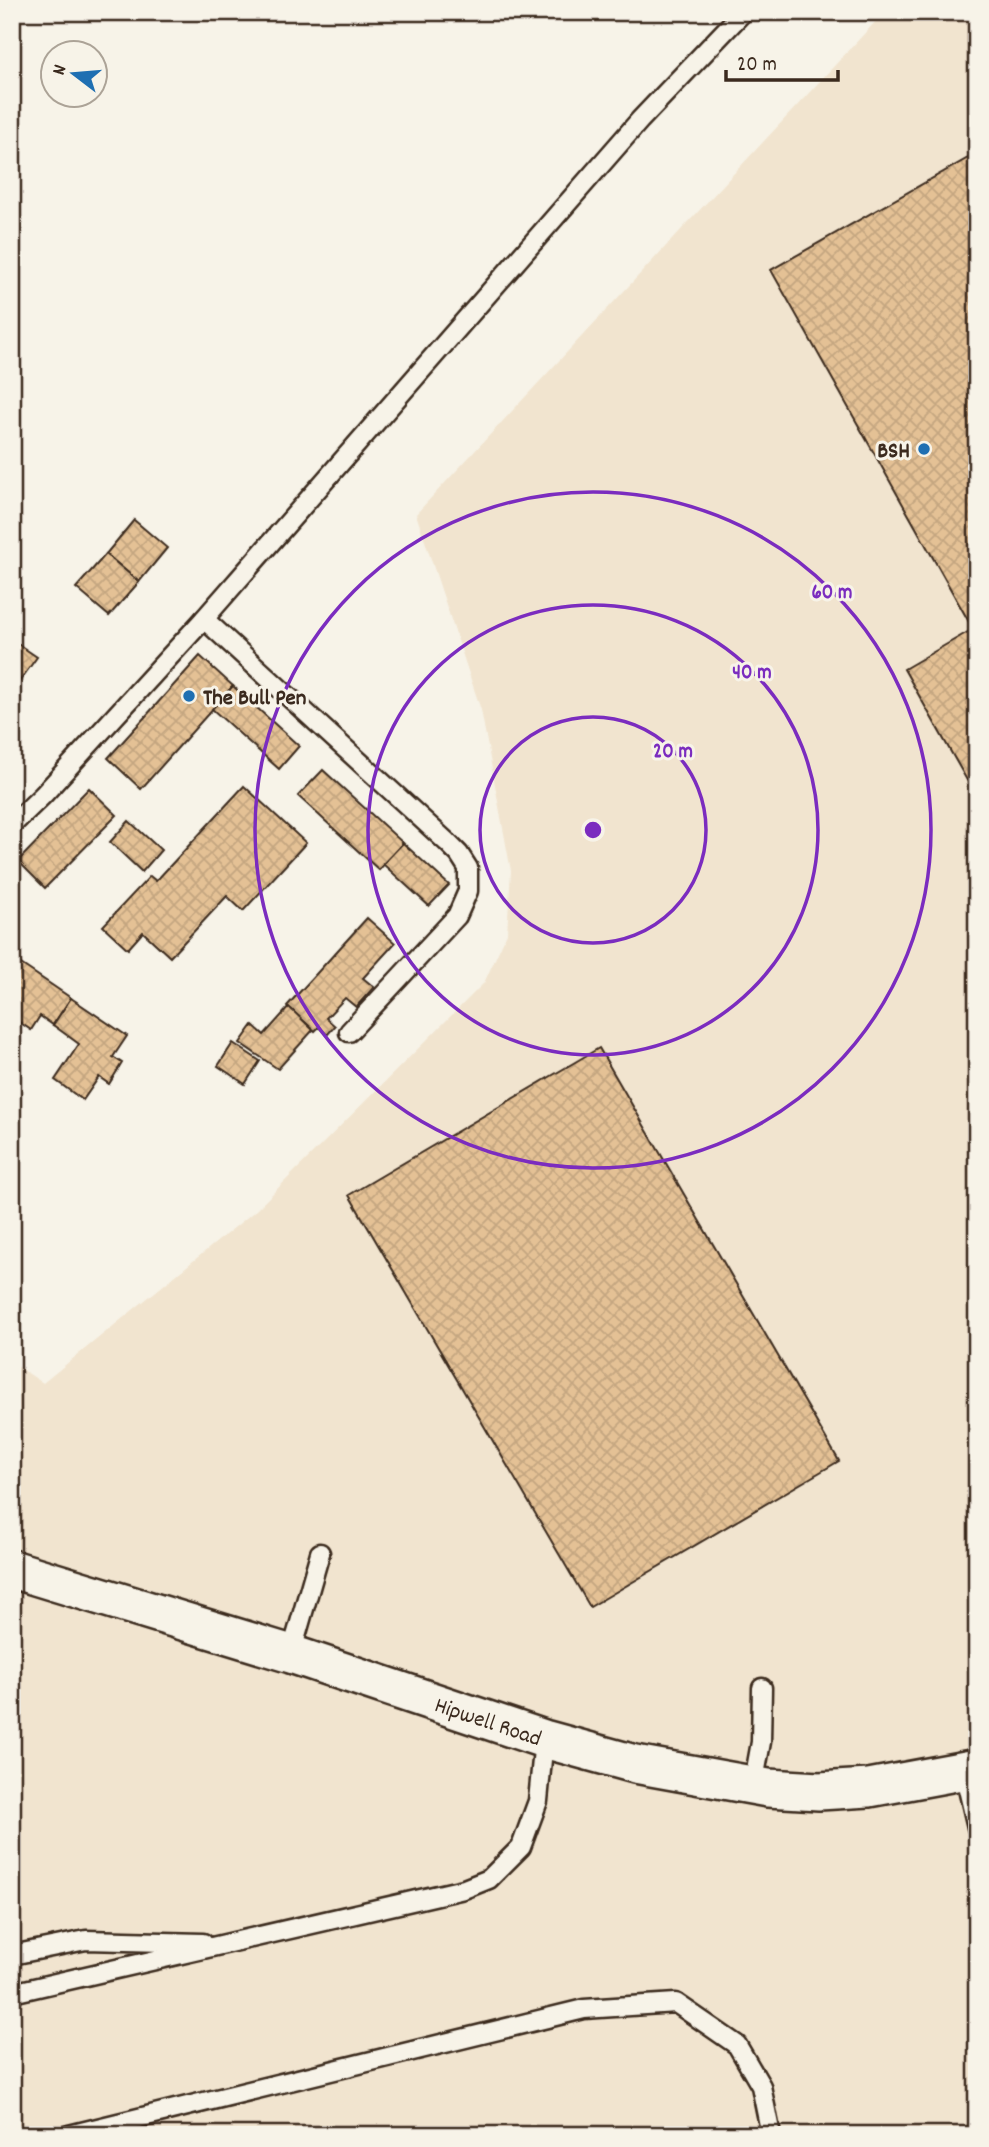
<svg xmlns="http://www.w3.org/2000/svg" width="989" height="2147" font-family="Dekko,sans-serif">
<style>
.built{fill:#f1e4cf}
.building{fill:url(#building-cross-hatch);stroke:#3b2a1e;stroke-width:2}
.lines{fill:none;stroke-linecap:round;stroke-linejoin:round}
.service-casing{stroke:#3b2a1e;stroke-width:23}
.minor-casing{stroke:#3b2a1e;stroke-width:42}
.service{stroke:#f7f3e8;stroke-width:18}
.minor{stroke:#f7f3e8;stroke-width:37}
.ring{fill:none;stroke:#7b2cbf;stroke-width:3.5}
.poi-dot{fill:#1f6fb2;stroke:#f7f3e8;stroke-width:2.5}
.labels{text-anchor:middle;stroke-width:6;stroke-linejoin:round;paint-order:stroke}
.poi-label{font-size:23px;font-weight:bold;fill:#3b2a1e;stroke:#f7f3e8;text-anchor:end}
.street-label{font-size:23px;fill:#3b2a1e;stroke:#f7f3e8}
.centre{fill:#7b2cbf;stroke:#f7f3e8;stroke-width:3.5}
.ring-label{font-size:21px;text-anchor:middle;font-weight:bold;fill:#7b2cbf;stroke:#f7f3e8;stroke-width:6;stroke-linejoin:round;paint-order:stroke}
</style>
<defs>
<pattern id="building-cross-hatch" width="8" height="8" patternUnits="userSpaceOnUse" patternTransform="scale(1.75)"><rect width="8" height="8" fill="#e4c195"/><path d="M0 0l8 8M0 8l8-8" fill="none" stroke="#c4a680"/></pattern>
</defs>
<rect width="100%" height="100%" fill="#f7f3e8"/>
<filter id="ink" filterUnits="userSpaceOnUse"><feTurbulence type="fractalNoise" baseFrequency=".0143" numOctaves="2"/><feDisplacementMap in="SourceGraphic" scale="14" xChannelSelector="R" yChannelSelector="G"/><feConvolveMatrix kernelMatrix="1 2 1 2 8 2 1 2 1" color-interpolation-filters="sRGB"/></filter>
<g filter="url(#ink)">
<path class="built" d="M 887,12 L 977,12 L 977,2135 L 12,2135 L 12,1363 L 43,1383 L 256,1210 L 484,983 L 507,933 L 511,871 L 481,710 L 416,514 L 878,19 Z"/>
<g class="building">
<path d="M 977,153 L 977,798 L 904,669 L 973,629 L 771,270 Z"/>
<path d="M 134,520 L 167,548 L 139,582 L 106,554 Z"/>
<path d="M 106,554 L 139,582 L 109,616 L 76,588 Z"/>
<path d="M 12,640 L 37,657 L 12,692 Z"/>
<path d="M 200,656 L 233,686 L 141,789 L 108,758 Z"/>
<path d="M 233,686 L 299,746 L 279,769 L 212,709 Z"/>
<path d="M 323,770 L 403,843 L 379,870 L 298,796 Z"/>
<path d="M 244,786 L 306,843 L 243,911 L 227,896 L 170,957 L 143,932 L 128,949 L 103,926 L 150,876 L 156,881 Z"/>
<path d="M 89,788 L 117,815 L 45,888 L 18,861 Z"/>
<path d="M 129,821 L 161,850 L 142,872 L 110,842 Z"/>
<path d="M 403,843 L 449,885 L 429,906 L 383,864 Z"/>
<path d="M 367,918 L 395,943 L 363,978 L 374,987 L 356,1007 L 345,998 L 326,1018 L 335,1026 L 327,1035 L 319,1027 L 315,1031 L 287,1006 Z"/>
<path d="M 12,958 L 71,998 L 53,1025 L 40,1016 L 31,1030 L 12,1017 L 12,1011 L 18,1002 L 12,998 Z"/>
<path d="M 71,998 L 127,1036 L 113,1057 L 122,1063 L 109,1084 L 99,1077 L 83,1100 L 55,1080 L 79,1044 L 53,1025 Z"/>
<path d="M 289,1007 L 313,1030 L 278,1069 L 240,1043 L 253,1025 L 264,1035 Z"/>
<path d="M 233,1043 L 260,1061 L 245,1084 L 218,1066 Z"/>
<path d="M 599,1048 L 839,1461 L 590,1607 L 349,1195 Z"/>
</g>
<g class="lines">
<defs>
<g id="service">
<path d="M 204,619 L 447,842 L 459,854 L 468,868 L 468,891 L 457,916 L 349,1032"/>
<path d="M 12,825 L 43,795 L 204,619 L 640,120 L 743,12"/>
<path d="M 291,1654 L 320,1553"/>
<path d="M 964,1772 L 977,1827"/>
<path d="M 753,1786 L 761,1742 L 762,1688"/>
<path d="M 12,1955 L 86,1940 L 203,1943"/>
<path d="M 12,1993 L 464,1889 L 489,1879 L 521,1847 L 538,1801 L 544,1739"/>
<path d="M 69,2135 L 584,2009 L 676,2003 L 737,2045 L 761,2086 L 771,2135"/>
</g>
<g id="minor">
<path id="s1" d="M 12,1569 L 291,1654 L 544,1739 L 635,1764 L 768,1788 L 819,1791 L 869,1788 L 977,1768"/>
</g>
</defs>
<use href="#service" class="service-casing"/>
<use href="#minor" class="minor-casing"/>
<use href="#service" class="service"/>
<use href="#minor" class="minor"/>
</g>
</g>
<g class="ring">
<circle cx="593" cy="830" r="113"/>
<circle cx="593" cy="830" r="225"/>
<circle cx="593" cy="830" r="338"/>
</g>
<g class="poi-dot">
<circle cx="924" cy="449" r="7"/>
<circle cx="189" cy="696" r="7"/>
</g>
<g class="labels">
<g class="poi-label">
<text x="910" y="457">BSH</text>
<text x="203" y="704" text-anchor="start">The Bull Pen</text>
</g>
<g class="street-label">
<text dy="8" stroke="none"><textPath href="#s1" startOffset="500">Hipwell Road</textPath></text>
</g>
</g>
<circle cx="593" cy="830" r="10" class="centre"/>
<g class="ring-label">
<text x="832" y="598">60 m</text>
<text x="752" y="678">40 m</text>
<text x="673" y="757">20 m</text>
</g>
<rect width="989" height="2147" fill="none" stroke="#f7f3e8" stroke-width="42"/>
<rect x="21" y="21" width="947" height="2105" fill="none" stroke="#3b2a1e" stroke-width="2.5" filter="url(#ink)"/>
<g transform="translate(74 74) rotate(286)"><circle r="33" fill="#f7f3e8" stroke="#aca397" stroke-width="2"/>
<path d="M0-5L12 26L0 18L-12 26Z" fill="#1f6fb2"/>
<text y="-10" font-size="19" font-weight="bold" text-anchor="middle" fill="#3b2a1e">N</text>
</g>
<path d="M726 70v10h112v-10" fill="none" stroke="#3b2a1e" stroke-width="3.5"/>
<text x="737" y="70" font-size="21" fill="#3b2a1e" stroke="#f7f3e8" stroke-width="5" paint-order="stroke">20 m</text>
</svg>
